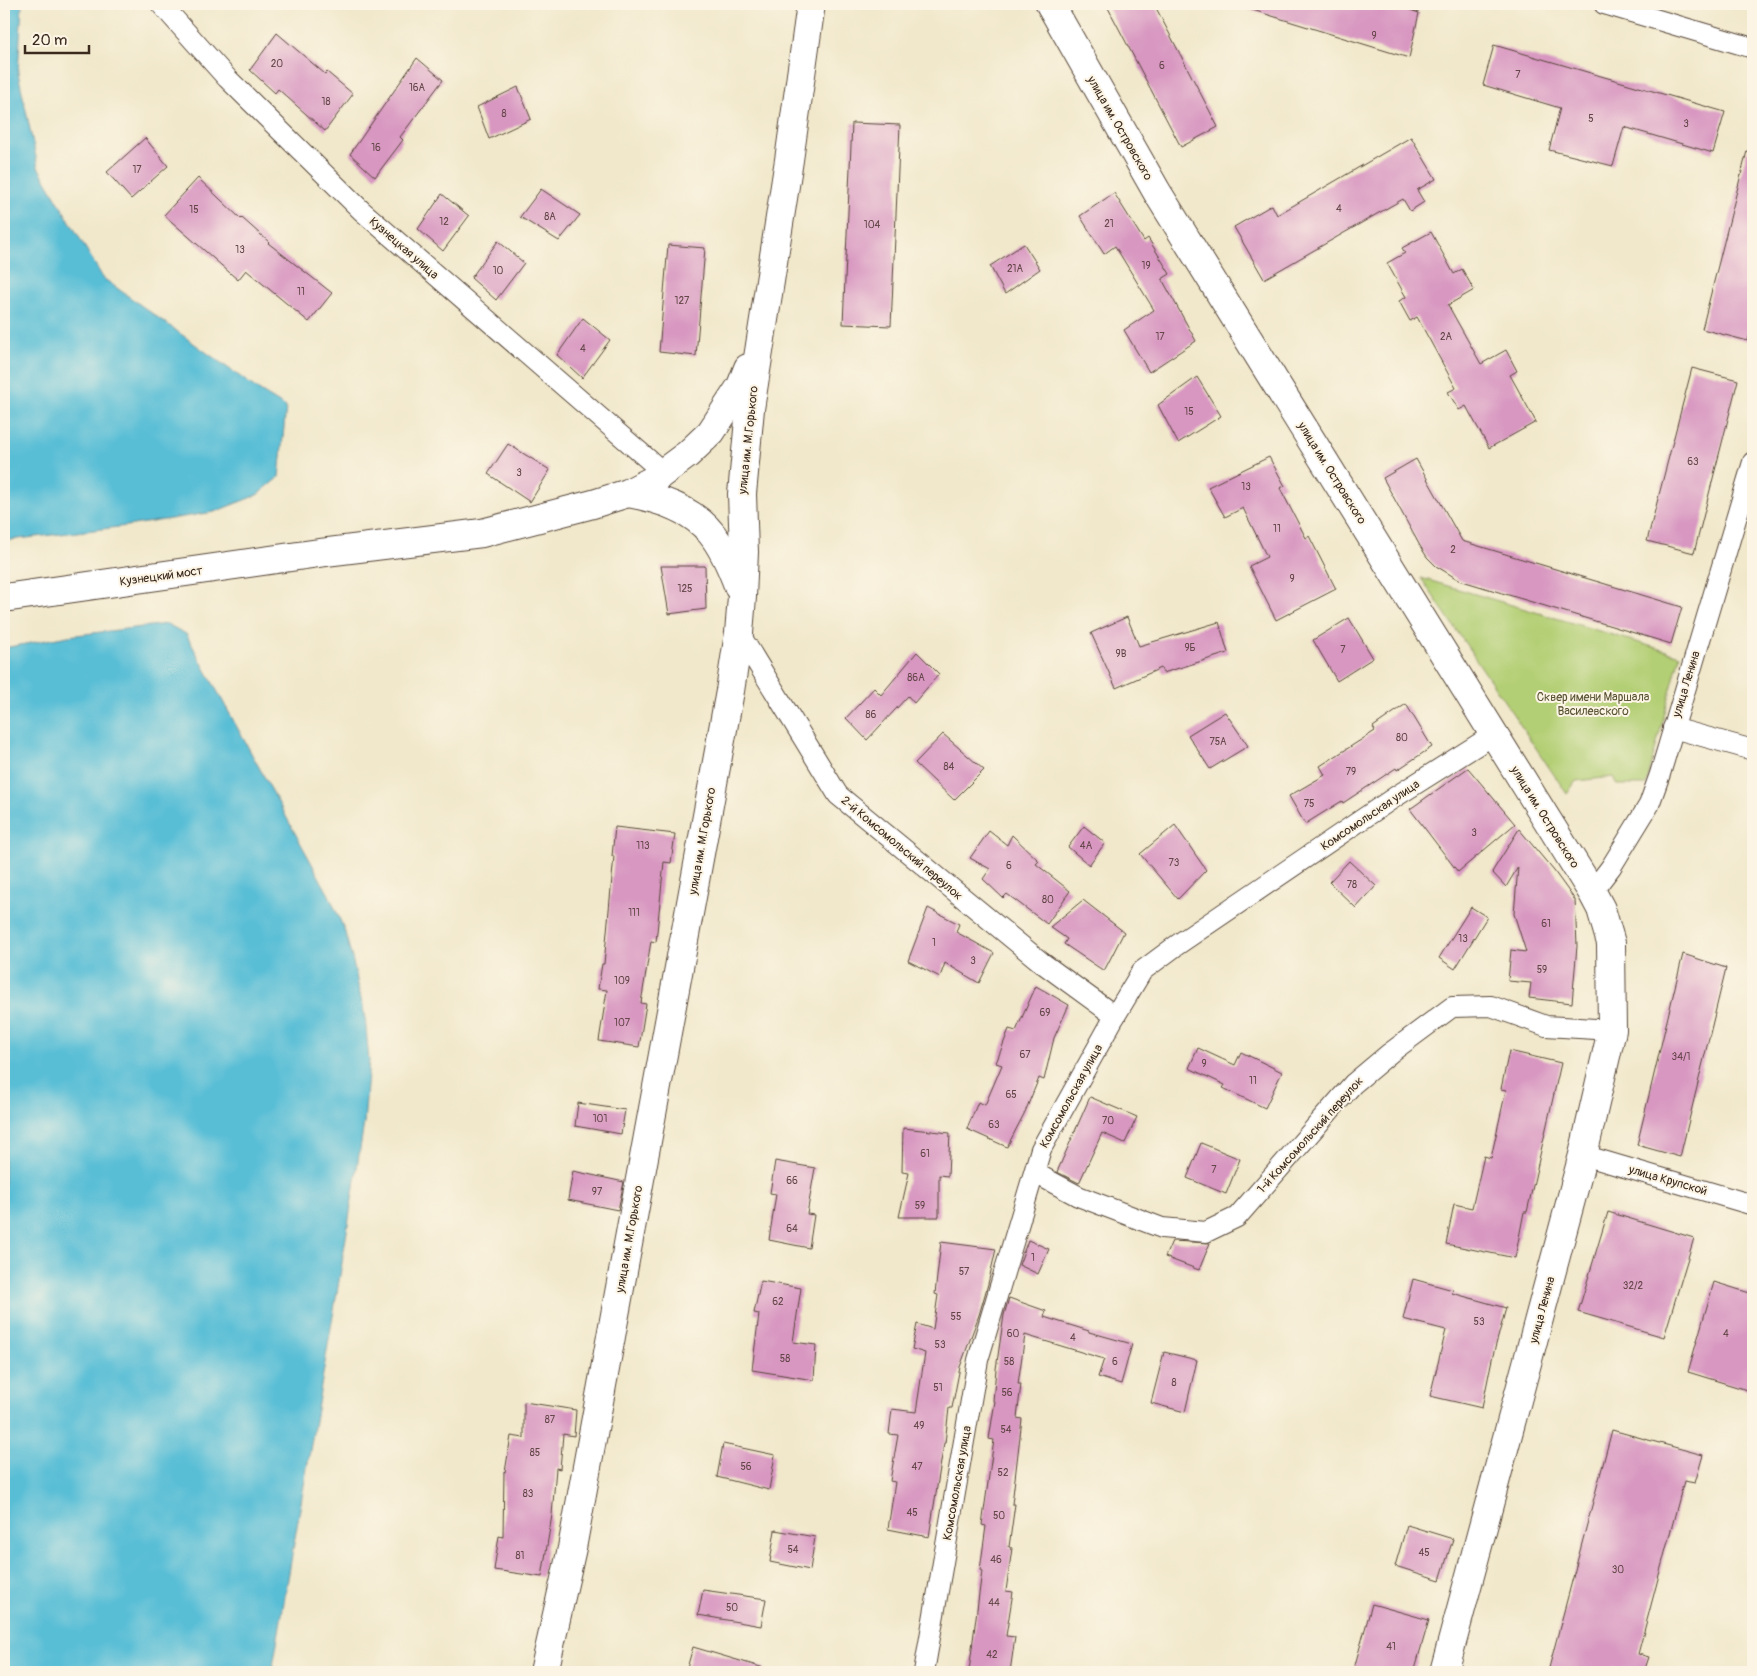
<svg xmlns="http://www.w3.org/2000/svg" width="1757" height="1676" font-family="Pangolin,sans-serif">
<style>
.green{fill:#b3cf75;stroke:#777c4a}
.water{fill:#58bed6;stroke:#4a747a}
.building{fill:#d897c1}
.lines{fill:none;stroke-linecap:round;stroke-linejoin:round}
.street-casing{stroke:#564638;stroke-width:22}
.secondary-casing{stroke:#564638;stroke-width:30}
.street{stroke:#fff;stroke-width:20}
.secondary{stroke:#fff;stroke-width:28}
.labels{text-anchor:middle;stroke-width:4;stroke-linejoin:round;paint-order:stroke}
.number-label{font-size:10px;fill:#624547}
.street-label{font-size:12px;fill:#3b2a1e;stroke:#fcf5e5}
.park-label{font-size:12px;fill:#595334;stroke:#fcf5e5}
</style>
<rect width="100%" height="100%" fill="#fcf5e5"/>
<filter id="ink" filterUnits="userSpaceOnUse"><feTurbulence type="fractalNoise" baseFrequency=".02" numOctaves="2"/><feDisplacementMap in="SourceGraphic" scale="10" xChannelSelector="R" yChannelSelector="G"/><feConvolveMatrix kernelMatrix="1 2 1 2 8 2 1 2 1" color-interpolation-filters="sRGB"/></filter>
<filter id="wash" filterUnits="userSpaceOnUse"><feTurbulence type="fractalNoise" baseFrequency=".0096" numOctaves="4" result="noise"/><feDisplacementMap in="SourceGraphic" scale="20" xChannelSelector="R" yChannelSelector="G"/><feGaussianBlur stdDeviation="1.12" result="paint"/><feColorMatrix in="noise" values="0 0 0 0 0 0 0 0 0 0 0 0 0 0 0 0 0 1.4 0 .05"/><feComposite in="paint" operator="in"/></filter>
<g filter="url(#wash)">
<rect width="100%" height="100%" fill="#f1e8cb"/>
<path class="green" d="M 1421,578 L 1680,655 L 1646,785 L 1617,785 L 1613,777 L 1576,781 L 1567,794 Z"/>
<g class="water">
<path d="M 4,4 L 22,4 L 18,73 L 38,167 L 103,278 L 260,391 L 286,407 L 279,477 L 257,495 L 214,512 L 127,526 L 10,540 L 4,543 Z"/>
<path d="M 167,624 L 186,634 L 329,895 L 344,929 L 353,962 L 365,1017 L 369,1061 L 364,1123 L 341,1269 L 272,1672 L 4,1672 L 4,648 L 68,636 Z"/>
</g>
<g id="blocks">
<g class="building">
<path d="M 1106,4 L 1154,4 L 1218,127 L 1181,147 Z"/>
<path d="M 1246,4 L 1393,4 L 1419,13 L 1409,58 L 1246,8 Z"/>
<path d="M 277,33 L 325,74 L 327,72 L 353,94 L 325,131 L 278,89 L 275,93 L 250,70 Z"/>
<path d="M 1494,45 L 1725,112 L 1713,153 L 1624,127 L 1613,166 L 1549,150 L 1560,108 L 1483,85 Z"/>
<path d="M 417,58 L 443,80 L 400,137 L 403,140 L 375,177 L 350,154 Z"/>
<path d="M 518,87 L 531,119 L 489,139 L 477,107 Z"/>
<path d="M 852,123 L 900,125 L 891,326 L 843,324 Z"/>
<path d="M 1411,137 L 1436,179 L 1417,190 L 1424,202 L 1410,211 L 1403,199 L 1264,279 L 1234,227 L 1272,205 L 1277,215 Z"/>
<path d="M 145,138 L 168,166 L 131,199 L 107,172 Z"/>
<path d="M 1747,151 L 1753,152 L 1753,322 L 1748,341 L 1702,329 Z"/>
<path d="M 198,178 L 241,219 L 242,218 L 269,242 L 268,243 L 332,293 L 309,322 L 246,270 L 238,280 L 164,215 Z"/>
<path d="M 541,189 L 580,215 L 559,241 L 520,217 Z"/>
<path d="M 1114,193 L 1144,241 L 1148,238 L 1170,274 L 1162,279 L 1196,341 L 1149,372 L 1124,330 L 1154,310 L 1115,246 L 1104,254 L 1080,216 Z"/>
<path d="M 442,194 L 469,216 L 443,251 L 418,229 Z"/>
<path d="M 1431,232 L 1454,274 L 1462,269 L 1474,290 L 1448,305 L 1481,364 L 1506,350 L 1517,371 L 1510,375 L 1536,422 L 1489,448 L 1466,406 L 1459,410 L 1448,392 L 1456,388 L 1417,317 L 1410,321 L 1399,301 L 1406,297 L 1387,263 L 1405,253 L 1402,248 Z"/>
<path d="M 498,241 L 524,263 L 496,300 L 471,278 Z"/>
<path d="M 1024,244 L 1040,269 L 1005,294 L 990,266 Z"/>
<path d="M 668,245 L 705,248 L 696,356 L 659,352 Z"/>
<path d="M 583,318 L 610,340 L 582,378 L 557,355 Z"/>
<path d="M 1692,368 L 1738,380 L 1694,553 L 1647,541 Z"/>
<path d="M 1197,377 L 1221,416 L 1178,443 L 1158,405 Z"/>
<path d="M 508,444 L 550,470 L 530,502 L 488,474 Z"/>
<path d="M 1269,457 L 1285,486 L 1280,488 L 1306,538 L 1309,536 L 1336,589 L 1276,620 L 1249,566 L 1267,557 L 1243,508 L 1225,517 L 1208,487 Z"/>
<path d="M 1416,459 L 1462,541 L 1682,607 L 1671,644 L 1459,580 L 1436,566 L 1427,557 L 1420,546 L 1383,478 Z"/>
<path d="M 661,566 L 705,566 L 706,609 L 669,614 Z"/>
<path d="M 1127,617 L 1139,646 L 1219,622 L 1228,653 L 1163,673 L 1161,668 L 1116,688 L 1091,633 Z"/>
<path d="M 1349,618 L 1373,658 L 1337,681 L 1313,640 Z"/>
<path d="M 917,652 L 939,674 L 914,703 L 908,696 L 867,740 L 846,718 L 874,688 L 881,695 Z"/>
<path d="M 1406,704 L 1432,747 L 1397,770 L 1396,768 L 1343,803 L 1342,801 L 1305,824 L 1289,796 L 1325,775 L 1320,766 L 1375,731 L 1373,727 Z"/>
<path d="M 1225,712 L 1248,746 L 1210,769 L 1188,735 Z"/>
<path d="M 943,734 L 984,770 L 954,800 L 915,763 Z"/>
<path d="M 1468,768 L 1515,824 L 1458,872 L 1410,809 Z"/>
<path d="M 1175,825 L 1206,870 L 1178,899 L 1140,854 Z"/>
<path d="M 1084,826 L 1105,843 L 1089,865 L 1068,847 Z"/>
<path d="M 615,827 L 675,834 L 671,863 L 664,862 L 656,942 L 651,941 L 641,1003 L 646,1004 L 639,1047 L 599,1041 L 607,990 L 598,989 L 602,964 L 604,964 L 614,856 L 612,856 Z"/>
<path d="M 1519,829 L 1554,871 L 1575,900 L 1577,946 L 1572,1003 L 1529,998 L 1531,983 L 1508,981 L 1511,950 L 1526,952 L 1514,914 L 1518,867 L 1506,887 L 1492,872 Z"/>
<path d="M 989,831 L 1007,845 L 1012,835 L 1039,861 L 1036,864 L 1070,891 L 1047,924 L 1007,894 L 1003,898 L 983,879 L 990,869 L 970,858 Z"/>
<path d="M 1349,861 L 1376,886 L 1356,908 L 1329,882 Z"/>
<path d="M 1083,900 L 1124,932 L 1104,971 L 1064,944 L 1067,939 L 1050,927 Z"/>
<path d="M 1471,907 L 1487,917 L 1455,969 L 1439,958 Z"/>
<path d="M 928,908 L 959,924 L 956,932 L 994,953 L 979,983 L 945,963 L 940,977 L 908,961 Z"/>
<path d="M 1683,954 L 1726,968 L 1680,1157 L 1637,1145 Z"/>
<path d="M 1036,986 L 1069,1005 L 1054,1038 L 1044,1080 L 1039,1078 L 1025,1112 L 1007,1147 L 967,1129 L 978,1102 L 985,1105 L 1002,1065 L 996,1063 L 1009,1029 L 1016,1031 Z"/>
<path d="M 1198,1048 L 1235,1065 L 1241,1052 L 1282,1072 L 1265,1108 L 1223,1088 L 1225,1085 L 1189,1068 Z"/>
<path d="M 1509,1051 L 1561,1063 L 1527,1212 L 1524,1212 L 1515,1258 L 1446,1244 L 1454,1204 L 1472,1208 L 1484,1156 L 1491,1158 L 1506,1090 L 1501,1089 Z"/>
<path d="M 1090,1097 L 1137,1117 L 1125,1143 L 1102,1133 L 1079,1183 L 1057,1172 Z"/>
<path d="M 578,1103 L 625,1110 L 621,1134 L 575,1126 Z"/>
<path d="M 903,1128 L 950,1133 L 948,1176 L 939,1175 L 939,1217 L 899,1217 L 909,1173 L 902,1172 Z"/>
<path d="M 1201,1143 L 1240,1159 L 1226,1194 L 1187,1178 Z"/>
<path d="M 775,1161 L 815,1168 L 807,1214 L 814,1215 L 809,1248 L 769,1240 L 776,1194 L 770,1193 Z"/>
<path d="M 573,1171 L 624,1182 L 618,1210 L 568,1200 Z"/>
<path d="M 1608,1212 L 1694,1238 L 1664,1337 L 1578,1312 Z"/>
<path d="M 1028,1240 L 1049,1249 L 1038,1274 L 1019,1265 Z"/>
<path d="M 1172,1241 L 1210,1243 L 1199,1270 L 1165,1257 Z"/>
<path d="M 941,1242 L 996,1249 L 988,1284 L 979,1315 L 960,1367 L 952,1408 L 949,1408 L 945,1443 L 944,1443 L 929,1537 L 888,1529 L 895,1482 L 890,1481 L 898,1435 L 889,1434 L 892,1409 L 916,1412 L 925,1353 L 912,1349 L 917,1324 L 933,1329 L 938,1295 L 935,1294 Z"/>
<path d="M 1413,1279 L 1453,1290 L 1452,1293 L 1506,1308 L 1492,1359 L 1482,1408 L 1430,1396 L 1446,1330 L 1403,1319 Z"/>
<path d="M 761,1281 L 801,1288 L 793,1342 L 816,1345 L 814,1380 L 752,1370 L 759,1314 L 754,1313 Z"/>
<path d="M 1714,1282 L 1753,1294 L 1753,1379 L 1750,1391 L 1688,1372 Z"/>
<path d="M 1009,1298 L 1046,1311 L 1044,1317 L 1089,1331 L 1089,1332 L 1132,1344 L 1121,1384 L 1098,1377 L 1104,1359 L 1025,1335 L 1018,1384 L 1021,1384 L 1017,1418 L 1022,1419 L 1012,1504 L 1015,1504 L 1009,1547 L 1012,1548 L 1006,1591 L 1013,1592 L 1006,1636 L 1015,1637 L 1010,1672 L 979,1672 L 969,1671 L 982,1571 L 980,1570 L 986,1526 L 982,1525 L 994,1440 L 989,1439 L 995,1401 L 993,1401 L 996,1369 L 1004,1315 Z"/>
<path d="M 1164,1352 L 1197,1360 L 1185,1412 L 1151,1403 Z"/>
<path d="M 524,1402 L 576,1410 L 574,1436 L 563,1434 L 560,1469 L 556,1468 L 552,1515 L 542,1577 L 494,1570 L 499,1536 L 503,1537 L 504,1471 L 505,1472 L 511,1436 L 524,1438 Z"/>
<path d="M 1612,1430 L 1703,1455 L 1695,1483 L 1684,1481 L 1638,1654 L 1649,1657 L 1644,1672 L 1566,1672 L 1549,1668 Z"/>
<path d="M 723,1444 L 775,1455 L 769,1490 L 717,1477 Z"/>
<path d="M 1407,1525 L 1453,1539 L 1440,1580 L 1395,1566 Z"/>
<path d="M 775,1530 L 815,1537 L 810,1570 L 770,1562 Z"/>
<path d="M 703,1590 L 766,1599 L 761,1626 L 698,1615 Z"/>
<path d="M 1372,1604 L 1429,1620 L 1414,1672 L 1353,1672 Z"/>
<path d="M 693,1647 L 764,1668 L 764,1672 L 686,1672 Z"/>
</g>
</g>
</g>
<g filter="url(#ink)">
<use href="#blocks" fill-opacity="0" stroke="#564638" stroke-width="1"/>
<g class="lines">
<defs>
<g id="street">
<path d="M 161,4 L 227,78 L 362,211 L 664,473"/>
<path d="M 1604,4 L 1753,48"/>
<path d="M 739,633 L 838,795 L 1041,962 L 1115,1016"/>
<path d="M 1673,728 L 1753,750"/>
<path d="M 1592,892 L 1611,867 L 1649,805 L 1660,774 L 1753,462"/>
<path d="M 1583,1155 L 1753,1205"/>
<path d="M 1035,1173 L 1078,1196 L 1162,1228 L 1206,1232 L 1237,1217 L 1353,1084 L 1390,1053 L 1452,1007 L 1491,1006 L 1546,1026 L 1612,1030"/>
<path d="M 924,1672 L 978,1360 L 1041,1149 L 1115,1016 L 1142,971 L 1177,945 L 1395,797 L 1493,735"/>
</g>
<g id="secondary">
<path d="M 1050,4 L 1157,192 L 1592,892 L 1601,909 L 1611,943 L 1612,1030 L 1583,1155 L 1444,1672"/>
<path d="M 628,493 C 657,498 692,509 711,533 C 724,549 732,569 739,588"/>
<path d="M 4,598 L 319,553 L 482,533 L 593,504 L 628,493 L 653,480 L 688,454 L 711,432 L 741,386 L 748,368"/>
<path d="M 544,1672 L 572,1548 L 730,691 L 739,633 L 742,597 L 744,552 L 742,494 L 750,409 L 789,160 L 811,4"/>
</g>
</defs>
<use href="#street" class="street-casing"/>
<use href="#secondary" class="secondary-casing"/>
<use href="#street" class="street"/>
<use href="#secondary" class="secondary"/>
</g>
</g>
<g class="labels">
<g class="number-label">
<text x="1374" y="39">9</text>
<text x="277" y="67">20</text>
<text x="1162" y="69">6</text>
<text x="1518" y="78">7</text>
<text x="417" y="91">16А</text>
<text x="326" y="105">18</text>
<text x="504" y="117">8</text>
<text x="1591" y="122">5</text>
<text x="1686" y="127">3</text>
<text x="376" y="151">16</text>
<text x="137" y="173">17</text>
<text x="1339" y="212">4</text>
<text x="194" y="213">15</text>
<text x="550" y="220">8А</text>
<text x="444" y="225">12</text>
<text x="1109" y="227">21</text>
<text x="872" y="228">104</text>
<text x="240" y="253">13</text>
<text x="1146" y="269">19</text>
<text x="1015" y="272">21А</text>
<text x="498" y="274">10</text>
<text x="301" y="295">11</text>
<text x="682" y="304">127</text>
<text x="1160" y="340">17</text>
<text x="1446" y="340">2А</text>
<text x="583" y="352">4</text>
<text x="1189" y="415">15</text>
<text x="1693" y="465">63</text>
<text x="519" y="476">3</text>
<text x="1246" y="490">13</text>
<text x="1277" y="532">11</text>
<text x="1453" y="553">2</text>
<text x="1292" y="582">9</text>
<text x="685" y="592">125</text>
<text x="1190" y="651">9Б</text>
<text x="1343" y="653">7</text>
<text x="1121" y="657">9В</text>
<text x="916" y="681">86А</text>
<text x="871" y="718">86</text>
<text x="1402" y="741">80</text>
<text x="1218" y="745">75А</text>
<text x="949" y="770">84</text>
<text x="1351" y="775">79</text>
<text x="1309" y="807">75</text>
<text x="1474" y="836">3</text>
<text x="643" y="849">113</text>
<text x="1086" y="849">4А</text>
<text x="1174" y="866">73</text>
<text x="1009" y="869">6</text>
<text x="1352" y="888">78</text>
<text x="1048" y="903">80</text>
<text x="634" y="916">111</text>
<text x="1546" y="927">61</text>
<text x="1463" y="942">13</text>
<text x="934" y="946">1</text>
<text x="973" y="964">3</text>
<text x="1542" y="973">59</text>
<text x="622" y="984">109</text>
<text x="1045" y="1016">69</text>
<text x="622" y="1026">107</text>
<text x="1025" y="1058">67</text>
<text x="1681" y="1060">34/1</text>
<text x="1204" y="1067">9</text>
<text x="1253" y="1084">11</text>
<text x="1011" y="1098">65</text>
<text x="600" y="1122">101</text>
<text x="1108" y="1124">70</text>
<text x="994" y="1128">63</text>
<text x="925" y="1157">61</text>
<text x="1214" y="1173">7</text>
<text x="792" y="1184">66</text>
<text x="597" y="1195">97</text>
<text x="920" y="1209">59</text>
<text x="792" y="1232">64</text>
<text x="1033" y="1261">1</text>
<text x="964" y="1275">57</text>
<text x="1633" y="1289">32/2</text>
<text x="778" y="1305">62</text>
<text x="956" y="1320">55</text>
<text x="1479" y="1325">53</text>
<text x="1013" y="1337">60</text>
<text x="1726" y="1337">4</text>
<text x="1073" y="1341">4</text>
<text x="940" y="1348">53</text>
<text x="785" y="1362">58</text>
<text x="1009" y="1365">58</text>
<text x="1115" y="1365">6</text>
<text x="1174" y="1386">8</text>
<text x="938" y="1391">51</text>
<text x="1007" y="1396">56</text>
<text x="550" y="1423">87</text>
<text x="919" y="1429">49</text>
<text x="1006" y="1433">54</text>
<text x="535" y="1456">85</text>
<text x="746" y="1470">56</text>
<text x="917" y="1470">47</text>
<text x="1003" y="1476">52</text>
<text x="528" y="1497">83</text>
<text x="912" y="1516">45</text>
<text x="999" y="1519">50</text>
<text x="793" y="1553">54</text>
<text x="1424" y="1556">45</text>
<text x="520" y="1559">81</text>
<text x="996" y="1563">46</text>
<text x="1618" y="1573">30</text>
<text x="994" y="1606">44</text>
<text x="732" y="1611">50</text>
<text x="1391" y="1650">41</text>
<text x="992" y="1658">42</text>
</g>
<g class="street-label">
<text transform="translate(1120 128) rotate(60)" y="4">улица им. Островского</text>
<text transform="translate(404 248) rotate(41)" y="4">Кузнецкая улица</text>
<text transform="translate(748 440) rotate(-84)" y="4">улица им. М.Горького</text>
<text transform="translate(1332 473) rotate(58)" y="4">улица им. Островского</text>
<text transform="translate(161 576) rotate(-8)" y="4">Кузнецкий мост</text>
<text transform="translate(1686 684) rotate(-73)" y="4">улица Ленина</text>
<text transform="translate(1370 815) rotate(-34)" y="4">Комсомольская улица</text>
<text transform="translate(1545 817) rotate(58)" y="4">улица им. Островского</text>
<text transform="translate(702 841) rotate(-80)" y="4">улица им. М.Горького</text>
<text transform="translate(902 848) rotate(40)" y="4">2-й Комсомольский переулок</text>
<text transform="translate(1071 1096) rotate(-61)" y="4">Комсомольская улица</text>
<text transform="translate(1310 1135) rotate(-48)" y="4">1-й Комсомольский переулок</text>
<text transform="translate(1668 1180) rotate(16)" y="4">улица Крупской</text>
<text transform="translate(629 1239) rotate(-80)" y="4">улица им. М.Горького</text>
<text transform="translate(1542 1310) rotate(-75)" y="4">улица Ленина</text>
<text transform="translate(957 1483) rotate(-80)" y="4">Комсомольская улица</text>
</g>
<g class="park-label">
<text x="1593" y="701">Сквер имени Маршала<tspan x="1593" dy="14">Василевского</tspan></text>
</g>
</g>
<rect width="1757" height="1676" fill="none" stroke="#fcf5e5" stroke-width="20"/>
<path d="M25 45v8h64v-8" fill="none" stroke="#3b2a1e" stroke-width="2.5"/>
<text x="32" y="45" font-size="15" fill="#3b2a1e" stroke="#fcf5e5" stroke-width="4" paint-order="stroke">20 m</text>
</svg>
